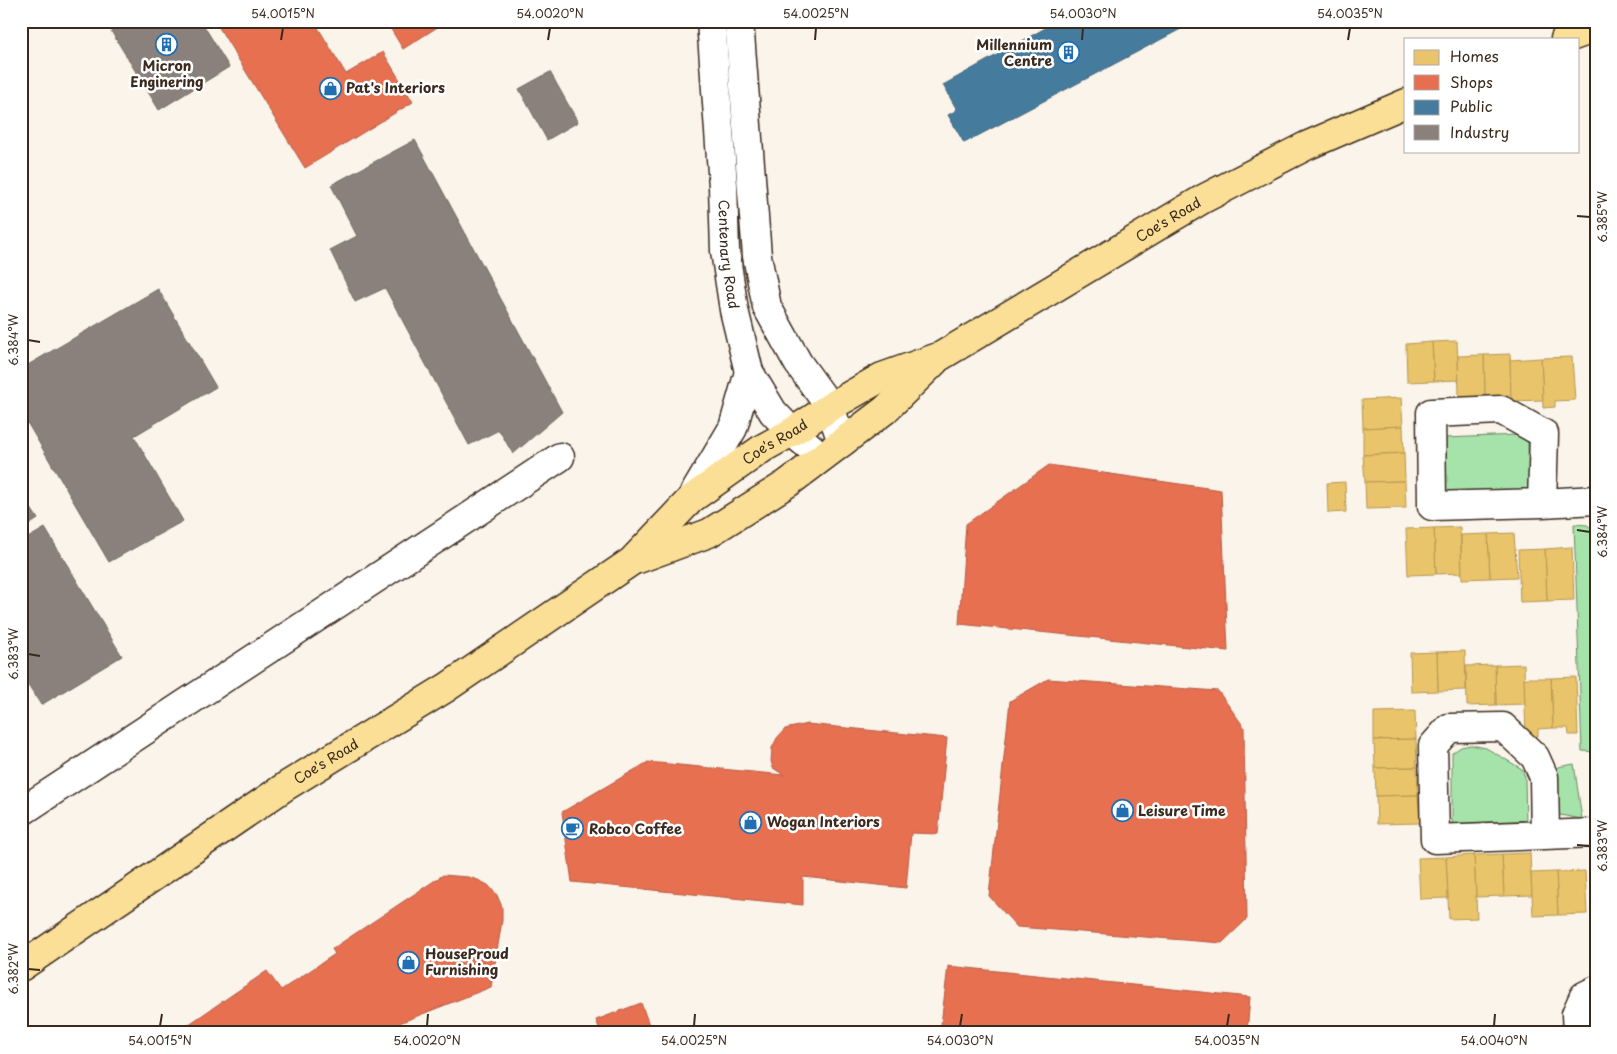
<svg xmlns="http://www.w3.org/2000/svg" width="1617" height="1054" font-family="'Playpen Sans',sans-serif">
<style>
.green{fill:#a6e3aa;stroke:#708664}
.homes{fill:#e9c46a;stroke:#b59653}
.shops{fill:#e76f51;stroke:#b35a42}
.public{fill:#457b9d;stroke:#426377}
.industry{fill:#8a817c;stroke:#726760}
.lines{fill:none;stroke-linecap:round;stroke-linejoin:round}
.minor-casing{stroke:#3b2a1e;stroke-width:31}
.major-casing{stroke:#3b2a1e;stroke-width:31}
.minor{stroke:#fff;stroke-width:28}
.major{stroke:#fbdf96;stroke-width:28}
.ticks{fill:none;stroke:#3b2a1e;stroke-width:2}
.labels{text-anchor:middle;stroke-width:5;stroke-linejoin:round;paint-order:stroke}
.poi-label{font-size:14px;font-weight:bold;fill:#3b2a1e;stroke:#fff;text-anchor:start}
.street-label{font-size:14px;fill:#3b2a1e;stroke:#fff}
.neatline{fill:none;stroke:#3b2a1e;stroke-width:2}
.ticks-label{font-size:12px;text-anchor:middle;fill:#3b2a1e}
</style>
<rect width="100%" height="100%" fill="#faf4ea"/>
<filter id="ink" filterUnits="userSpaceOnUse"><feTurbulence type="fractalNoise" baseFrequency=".02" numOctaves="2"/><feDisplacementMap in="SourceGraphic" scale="10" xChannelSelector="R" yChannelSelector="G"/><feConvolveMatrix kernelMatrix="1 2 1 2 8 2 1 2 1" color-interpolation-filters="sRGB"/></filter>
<g filter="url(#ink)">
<g class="green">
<path d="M 1518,435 L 1524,438 L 1528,443 L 1529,487 L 1526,493 L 1444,496 L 1440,445 L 1445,438 Z"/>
<path d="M 1574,524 L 1587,525 L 1596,531 L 1596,752 L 1582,751 Z"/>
<path d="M 1471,745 L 1486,748 L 1522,769 L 1525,777 L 1526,825 L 1454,827 L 1452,822 L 1452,753 L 1461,747 Z"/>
<path d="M 1574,764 L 1582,819 L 1560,815 L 1555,806 L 1553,773 L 1558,767 Z"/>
</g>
<g class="homes">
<path d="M 1457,341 L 1459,380 L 1434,381 L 1432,342 Z"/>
<path d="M 1432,342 L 1434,381 L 1407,382 L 1406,344 Z"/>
<path d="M 1510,354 L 1512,395 L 1485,396 L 1484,355 Z"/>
<path d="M 1484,355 L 1485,396 L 1459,397 L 1458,356 Z"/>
<path d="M 1572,357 L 1575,400 L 1555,401 L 1555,407 L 1543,408 L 1541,358 Z"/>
<path d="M 1541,358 L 1543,400 L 1511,401 L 1510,360 Z"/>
<path d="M 1401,398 L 1403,426 L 1363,428 L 1362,400 Z"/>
<path d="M 1403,426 L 1404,453 L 1363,455 L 1363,428 Z"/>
<path d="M 1404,453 L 1405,481 L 1365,482 L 1363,455 Z"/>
<path d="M 1405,481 L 1406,508 L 1366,509 L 1365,482 Z"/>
<path d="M 1345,482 L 1346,512 L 1328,513 L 1327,483 Z"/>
<path d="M 1460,527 L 1462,573 L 1436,574 L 1434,528 Z"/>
<path d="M 1434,528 L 1436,574 L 1408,575 L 1406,529 Z"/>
<path d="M 1514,533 L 1517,577 L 1490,578 L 1488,534 Z"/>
<path d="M 1488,534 L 1490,578 L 1462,579 L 1461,535 Z"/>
<path d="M 1572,547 L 1574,600 L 1547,601 L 1545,549 Z"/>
<path d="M 1545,549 L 1547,601 L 1520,602 L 1518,550 Z"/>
<path d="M 1465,651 L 1466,690 L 1438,691 L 1437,652 Z"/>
<path d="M 1437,652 L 1438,691 L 1411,692 L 1410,653 Z"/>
<path d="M 1524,664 L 1525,704 L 1496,705 L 1495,665 Z"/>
<path d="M 1495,665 L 1496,705 L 1467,706 L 1466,666 Z"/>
<path d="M 1576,677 L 1578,735 L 1569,735 L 1568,728 L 1553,728 L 1551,678 Z"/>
<path d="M 1524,678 L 1551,678 L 1553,728 L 1538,729 L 1538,736 L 1526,736 Z"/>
<path d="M 1415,711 L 1416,739 L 1374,740 L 1374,712 Z"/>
<path d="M 1416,739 L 1417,767 L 1375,768 L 1374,740 Z"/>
<path d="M 1417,767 L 1418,795 L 1376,796 L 1375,768 Z"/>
<path d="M 1418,795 L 1420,823 L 1377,824 L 1376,796 Z"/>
<path d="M 1530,853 L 1532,895 L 1504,896 L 1502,854 Z"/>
<path d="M 1502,854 L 1504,896 L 1476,897 L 1474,855 Z"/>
<path d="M 1474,855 L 1477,918 L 1449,919 L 1446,857 Z"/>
<path d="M 1446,857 L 1448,898 L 1420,899 L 1418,858 Z"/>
<path d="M 1585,871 L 1587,914 L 1558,915 L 1556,872 Z"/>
<path d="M 1556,872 L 1558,915 L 1533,916 L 1531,873 Z"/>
</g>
<g class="shops">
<path d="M 215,21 L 314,21 L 346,74 L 383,52 L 413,102 L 305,168 Z"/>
<path d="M 386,21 L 447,21 L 403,49 Z"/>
<path d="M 1049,465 L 1221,490 L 1228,651 L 959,624 L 966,524 Z"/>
<path d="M 1048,679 L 1218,691 L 1244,727 L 1247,919 L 1222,943 L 1017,927 L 989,896 L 1010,701 Z"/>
<path d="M 807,724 L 947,738 L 938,834 L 911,833 L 906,888 L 803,877 L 803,905 L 572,882 L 562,812 L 648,762 L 784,775 L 773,768 L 771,761 L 772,748 L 777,738 L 785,729 Z"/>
<path d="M 443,875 L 468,877 L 478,880 L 488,885 L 497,895 L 502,907 L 502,921 L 491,987 L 397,1024 L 400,1033 L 176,1033 L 267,971 L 281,990 L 335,954 L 332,949 Z"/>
<path d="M 948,966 L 1250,997 L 1247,1033 L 940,1033 Z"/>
<path d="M 641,1003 L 652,1033 L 601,1033 L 596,1020 Z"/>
<path d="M 664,1028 L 703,1033 L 663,1033 Z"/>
</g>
<path class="public" d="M 1058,21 L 1196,21 L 964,143 L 948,115 L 957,110 L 943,85 Z"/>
<g class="industry">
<path d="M 105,21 L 201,21 L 229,67 L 159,110 Z"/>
<path d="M 550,72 L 578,122 L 547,140 L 519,89 Z"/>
<path d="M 415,140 L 562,412 L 513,454 L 499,430 L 469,445 L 385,288 L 355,302 L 330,250 L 357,236 L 331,185 Z"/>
<path d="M 158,289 L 216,387 L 134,436 L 183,521 L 109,562 L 21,412 L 21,369 Z"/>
<path d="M 21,493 L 38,519 L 21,530 Z"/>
<path d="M 45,528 L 122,656 L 41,705 L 21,673 L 21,542 Z"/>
</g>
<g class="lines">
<defs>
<g id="minor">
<path id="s1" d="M 711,21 L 723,186 L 725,251 L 734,310 L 749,372 L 773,412 L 792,432 L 822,457"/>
<path d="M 739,21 L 757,256 L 767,307 L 798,363 L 830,407 L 842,442"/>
<path d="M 691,499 L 733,428 L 749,372"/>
<path d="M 1542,503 L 1544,434 L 1501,410 L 1431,413 L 1432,506 L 1542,503 L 1596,500"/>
<path d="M 21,812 L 560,457"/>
<path d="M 1545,835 L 1544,777 L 1535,757 L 1503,727 L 1449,728 L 1433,746 L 1435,839 L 1596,833"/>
<path d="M 1577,1033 L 1576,1014 L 1584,996 L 1596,990"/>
</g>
<g id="major">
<path d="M 1565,39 L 1596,28"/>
<path d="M 638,559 L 709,533 L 788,483 L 885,410 L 934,362"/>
<path id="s2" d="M 21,967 L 286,786 L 446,688 L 632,561 L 691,499 L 763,448 L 792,432 L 830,407 L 882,377 L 941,356 L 1203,199 L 1306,146 L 1406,103"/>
</g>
</defs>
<use href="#minor" class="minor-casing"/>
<use href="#major" class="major-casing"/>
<use href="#minor" class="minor"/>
<use href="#major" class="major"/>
</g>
</g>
<path class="ticks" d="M 281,40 L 283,28M 548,40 L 550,28M 815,40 L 816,28M 1082,40 L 1083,28M 1348,40 L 1350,28M 1577,216 L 1590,217M 28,340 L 40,342M 1577,530 L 1590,532M 28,654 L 40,656M 1577,845 L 1590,846M 28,969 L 40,970M 160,1026 L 162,1014M 427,1026 L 428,1014M 694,1026 L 695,1014M 960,1026 L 962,1014M 1227,1026 L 1229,1014M 1494,1026 L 1495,1014"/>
<defs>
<symbol id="building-ring" viewBox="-11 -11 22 22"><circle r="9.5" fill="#fff" stroke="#1f6fb2" stroke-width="1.5"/><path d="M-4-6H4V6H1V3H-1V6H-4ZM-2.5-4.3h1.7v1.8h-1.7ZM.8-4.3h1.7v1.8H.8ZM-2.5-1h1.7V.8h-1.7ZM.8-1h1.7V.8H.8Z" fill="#1f6fb2"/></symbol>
<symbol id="shop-ring" viewBox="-11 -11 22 22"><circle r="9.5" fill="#fff" stroke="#1f6fb2" stroke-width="1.5"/><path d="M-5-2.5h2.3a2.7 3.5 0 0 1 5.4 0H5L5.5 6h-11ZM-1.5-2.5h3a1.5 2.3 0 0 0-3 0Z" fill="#1f6fb2"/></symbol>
<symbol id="cafe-ring" viewBox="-11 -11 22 22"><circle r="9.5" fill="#fff" stroke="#1f6fb2" stroke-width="1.5"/><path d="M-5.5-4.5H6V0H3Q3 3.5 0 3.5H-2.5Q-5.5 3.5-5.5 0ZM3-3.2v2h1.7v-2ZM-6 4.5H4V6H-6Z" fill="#1f6fb2"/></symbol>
</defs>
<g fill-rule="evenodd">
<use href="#building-ring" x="154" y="32" width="25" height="25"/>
<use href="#building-ring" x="1056" y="40" width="25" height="25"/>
<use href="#shop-ring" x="318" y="76" width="25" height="25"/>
<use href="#shop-ring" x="1110" y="798" width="25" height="25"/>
<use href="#shop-ring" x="738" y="810" width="25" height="25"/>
<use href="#cafe-ring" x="560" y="816" width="25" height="25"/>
<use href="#shop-ring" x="396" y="950" width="25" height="25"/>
</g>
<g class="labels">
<g class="poi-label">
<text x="1052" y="50" text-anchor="end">Millennium<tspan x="1052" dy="16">Centre</tspan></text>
<text x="167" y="71" text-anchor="middle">Micron<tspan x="167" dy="16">Enginering</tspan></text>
<text x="346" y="93">Pat's Interiors</text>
<text x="1138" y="816">Leisure Time</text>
<text x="767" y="827">Wogan Interiors</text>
<text x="589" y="834">Robco Coffee</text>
<text x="425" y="959">HouseProud<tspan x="425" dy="16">Furnishing</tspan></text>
</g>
<g class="street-label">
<text dy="5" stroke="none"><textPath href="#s2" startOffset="1374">Coe's Road</textPath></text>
<text dy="5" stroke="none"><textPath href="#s1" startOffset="234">Centenary Road</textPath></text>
<text dy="5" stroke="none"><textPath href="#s2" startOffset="921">Coe's Road</textPath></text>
<text dy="5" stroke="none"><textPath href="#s2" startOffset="368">Coe's Road</textPath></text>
</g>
</g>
<rect width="1617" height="1054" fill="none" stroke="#fff" stroke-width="55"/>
<rect x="1404" y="38" width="175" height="115" fill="#ffffff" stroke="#b1aaa5"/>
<rect x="1414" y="50" width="25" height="15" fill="#e9c46a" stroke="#b1aaa5"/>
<text x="1450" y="62" font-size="15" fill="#3b2a1e">Homes</text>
<rect x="1414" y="75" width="25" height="15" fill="#e76f51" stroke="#b1aaa5"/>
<text x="1450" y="88" font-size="15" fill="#3b2a1e">Shops</text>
<rect x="1414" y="100" width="25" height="15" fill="#457b9d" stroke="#b1aaa5"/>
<text x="1450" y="112" font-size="15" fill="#3b2a1e">Public</text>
<rect x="1414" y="125" width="25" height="15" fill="#8a817c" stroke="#b1aaa5"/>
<text x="1450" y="138" font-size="15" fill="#3b2a1e">Industry</text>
<rect x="28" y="28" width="1562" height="998" class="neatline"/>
<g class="ticks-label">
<text x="283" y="18">54.0015°N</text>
<text x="550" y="18">54.0020°N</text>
<text x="816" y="18">54.0025°N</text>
<text x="1083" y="18">54.0030°N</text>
<text x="1350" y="18">54.0035°N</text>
<text transform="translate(1603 217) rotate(-90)" y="4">6.385°W</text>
<text transform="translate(14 340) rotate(-90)" y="4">6.384°W</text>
<text transform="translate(1603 532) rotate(-90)" y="4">6.384°W</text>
<text transform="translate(14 654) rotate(-90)" y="4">6.383°W</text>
<text transform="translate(1603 846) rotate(-90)" y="4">6.383°W</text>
<text transform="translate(14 969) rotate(-90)" y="4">6.382°W</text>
<text x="160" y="1045">54.0015°N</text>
<text x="427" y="1045">54.0020°N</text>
<text x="694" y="1045">54.0025°N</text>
<text x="960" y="1045">54.0030°N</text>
<text x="1227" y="1045">54.0035°N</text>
<text x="1494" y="1045">54.0040°N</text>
</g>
</svg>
